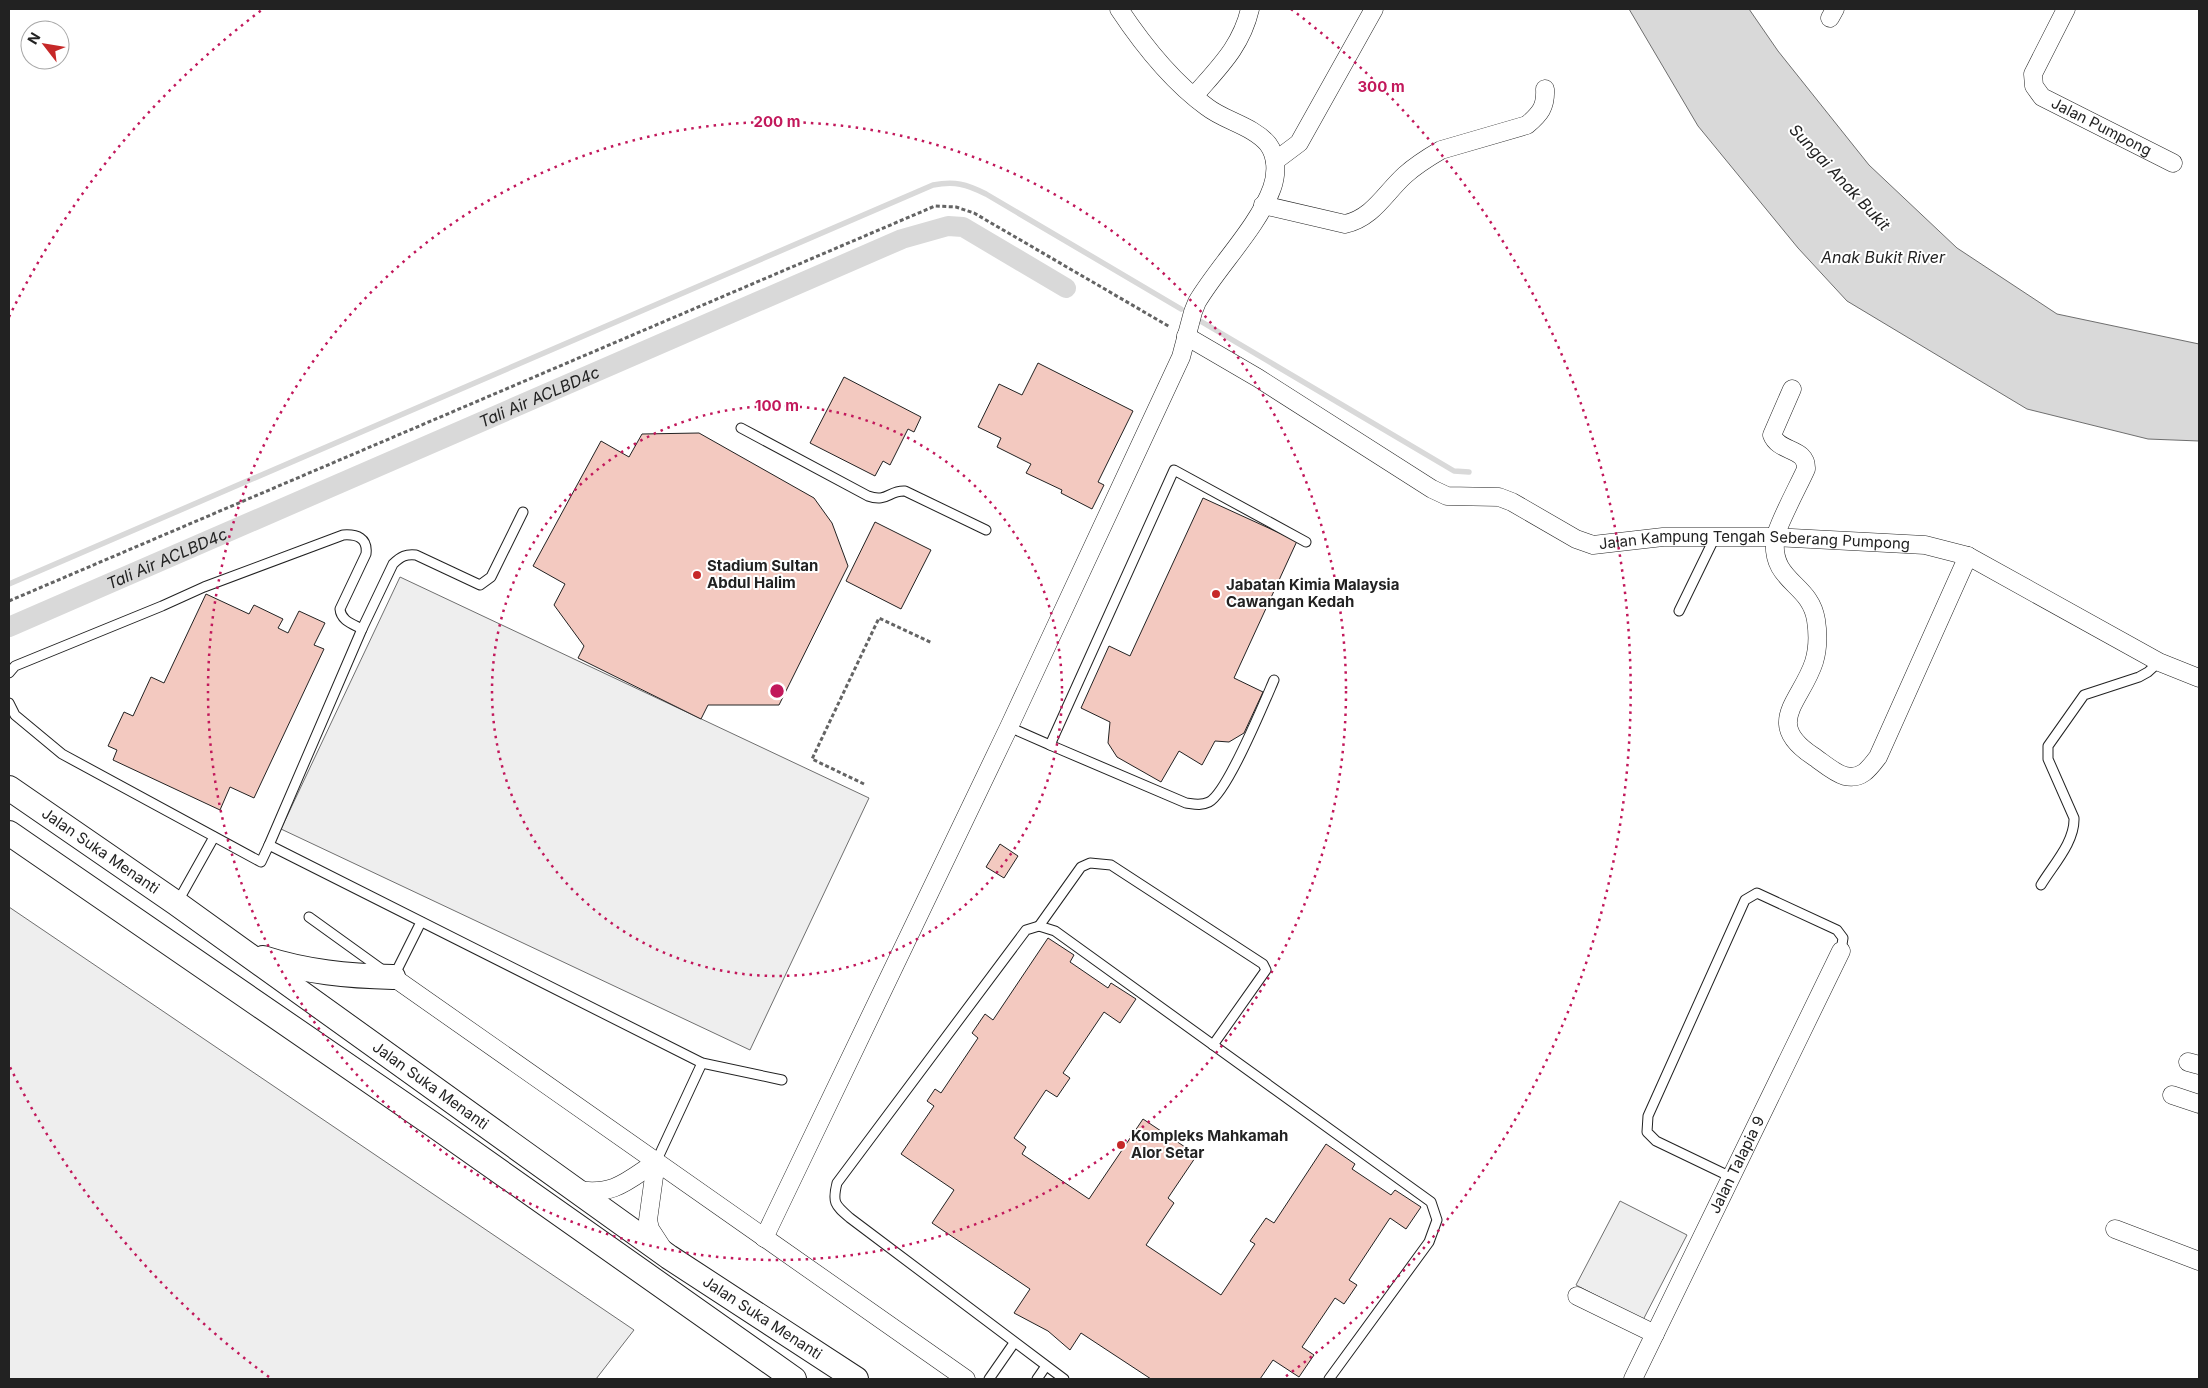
<svg xmlns="http://www.w3.org/2000/svg" width="2208" height="1388" font-family="Inter,sans-serif">
<style>
.green{fill:#eee;stroke:#6f6f6f}
.water{fill:#d9d9d9;stroke:#6f6f6f}
.lines{fill:none;stroke-linecap:round;stroke-linejoin:round}
.stream{stroke:#d9d9d9;stroke-width:5.5}
.canal{stroke:#d9d9d9;stroke-width:20}
.building{fill:#f3c9c0;stroke:#222}
.lane-casing{stroke:#222;stroke-width:11}
.street-casing{stroke:#222;stroke-width:19}
.secondary-casing{stroke:#222;stroke-width:26}
.path{stroke:#646464;stroke-width:3;stroke-dasharray:4 2.5;stroke-linecap:butt}
.lane{stroke:#fff;stroke-width:9}
.street{stroke:#fff;stroke-width:18}
.secondary{stroke:#fff;stroke-width:24}
.ring{fill:none;stroke:#c2185b;stroke-width:2.5;stroke-dasharray:2.5 5}
.poi-dot{fill:#c62828;stroke:#fff;stroke-width:2}
.labels{text-anchor:middle;stroke-width:4;stroke-linejoin:round;paint-order:stroke}
.street-label{font-size:15px;fill:#222;stroke:#fff}
.poi-label{font-size:15px;font-weight:bold;fill:#222;stroke:#fff;text-anchor:start}
.water-label{font-size:16px;font-style:italic;fill:#222;stroke:#fff}
.centre{fill:#c2185b;stroke:#fff;stroke-width:2.5}
.ring-label{font-size:15px;text-anchor:middle;font-weight:bold;fill:#c2185b;stroke:#fff;stroke-width:4;stroke-linejoin:round;paint-order:stroke}
</style>
<rect width="100%" height="100%" fill="#fff"/>
<g class="green">
<path d="M 400,577 L 869,798 L 750,1050 L 281,829 Z"/>
<path d="M 9,907 L 634,1330 L 596,1379 L 9,1379 Z"/>
<path d="M 1620,1201 L 1687,1235 L 1643,1320 L 1576,1285 Z"/>
</g>
<path class="water" d="M 1629,9 L 1749,9 L 1778,51 L 1869,165 L 1957,248 L 2057,314 L 2199,344 L 2199,441 L 2148,439 L 2027,409 L 1847,301 L 1798,248 L 1698,126 Z"/>
<g class="lines">
<g class="stream">
<path d="M 1202,322 L 1454,471 L 1469,472"/>
<path d="M 9,584 L 933,185 C 955,181 966,184 986,194 L 1181,309"/>
</g>
<path class="canal" id="s1" d="M 9,627 L 902,239 L 948,226 L 963,227 L 1066,288"/>
</g>
<g class="building">
<path d="M 1038,363 L 1133,411 L 1098,482 L 1104,485 L 1092,509 L 1061,493 L 1062,490 L 1026,473 L 1031,464 L 997,447 L 1001,438 L 978,427 L 999,384 L 1022,395 Z"/>
<path d="M 844,377 L 921,417 L 914,432 L 908,429 L 890,465 L 883,461 L 875,476 L 810,443 Z"/>
<path d="M 699,433 L 814,498 L 832,523 L 848,566 L 779,705 L 708,705 L 701,719 L 578,658 L 584,646 L 554,605 L 565,584 L 533,566 L 601,441 L 629,457 L 642,434 Z"/>
<path d="M 1203,498 L 1297,541 L 1234,678 L 1263,692 L 1244,733 L 1229,742 L 1215,741 L 1202,765 L 1179,751 L 1161,782 L 1117,757 L 1108,743 L 1110,722 L 1081,708 L 1109,646 L 1130,656 Z"/>
<path d="M 875,522 L 931,550 L 901,609 L 846,581 Z"/>
<path d="M 206,594 L 249,614 L 254,605 L 283,619 L 278,628 L 288,633 L 299,611 L 325,623 L 314,645 L 324,649 L 254,798 L 230,787 L 220,810 L 113,760 L 117,750 L 108,746 L 124,712 L 133,716 L 151,677 L 164,683 Z"/>
<path d="M 1000,844 L 1018,856 L 1004,878 L 986,867 Z"/>
<path d="M 1048,938 L 1074,955 L 1070,962 L 1108,988 L 1111,983 L 1136,999 L 1120,1023 L 1104,1012 L 1063,1073 L 1070,1078 L 1057,1097 L 1046,1090 L 1014,1138 L 1026,1147 L 1022,1154 L 1089,1199 L 1143,1119 L 1197,1155 L 1168,1198 L 1174,1203 L 1146,1245 L 1221,1295 L 1255,1244 L 1250,1241 L 1266,1218 L 1274,1223 L 1326,1144 L 1355,1164 L 1352,1169 L 1391,1195 L 1395,1190 L 1421,1207 L 1406,1229 L 1390,1218 L 1349,1280 L 1357,1285 L 1344,1304 L 1335,1298 L 1302,1347 L 1314,1355 L 1299,1377 L 1273,1360 L 1260,1379 L 1151,1379 L 1081,1333 L 1070,1350 L 1048,1331 L 1014,1313 L 1030,1289 L 932,1223 L 954,1190 L 901,1154 L 934,1106 L 927,1101 L 935,1089 L 941,1093 L 978,1038 L 972,1033 L 985,1014 L 993,1020 Z"/>
</g>
<g class="lines">
<defs>
<g id="lane">
<path d="M 741,428 L 868,496 C 887,503 889,490 905,491 L 986,530"/>
<path d="M 1679,611 L 1715,537"/>
<path d="M 9,673 L 15,666 L 162,606 L 204,587 L 343,535 C 357,534 368,538 366,554 L 340,609 C 341,621 353,624 362,629"/>
<path d="M 1274,680 C 1264,703 1227,793 1209,802 C 1201,806 1194,804 1186,803 L 1050,745 L 1174,470 L 1306,542"/>
<path d="M 9,703 L 15,715 L 62,754 L 261,862 L 269,845 L 702,1063 L 782,1080"/>
<path d="M 1009,727 L 1050,745"/>
<path d="M 269,845 L 362,629 L 393,564 C 401,556 406,554 416,555 L 480,585 L 491,577 L 523,512"/>
<path d="M 2041,885 C 2053,865 2075,842 2074,818 L 2048,759 L 2048,746 L 2084,695 L 2139,677 L 2148,672 L 2159,662"/>
<path d="M 177,903 L 214,837"/>
<path d="M 309,917 L 384,971"/>
<path d="M 1039,926 L 1081,867 L 1090,863 L 1111,865 L 1263,964 L 1266,970 L 1213,1045"/>
<path d="M 394,976 L 421,922"/>
<path d="M 656,1162 L 702,1063"/>
<path d="M 1731,1177 L 1656,1141 L 1647,1132 L 1648,1116 L 1745,900 L 1757,893 L 1837,930 L 1843,938 L 1841,951"/>
<path d="M 989,1379 L 1014,1343"/>
<path d="M 1037,1379 L 1046,1366"/>
<path d="M 1064,1379 L 850,1218 C 835,1205 832,1203 837,1183 L 1026,930 L 1039,926 L 1055,931 L 1431,1202 L 1437,1220 L 1429,1242 L 1329,1379"/>
</g>
<g id="street">
<path id="s2" d="M 2066,9 L 2033,74 L 2034,86 L 2042,97 L 2173,163"/>
<path d="M 1830,18 L 1835,9"/>
<path d="M 1194,96 C 1219,67 1241,47 1250,9"/>
<path d="M 1275,161 L 1299,143 L 1374,9"/>
<path d="M 1263,205 L 1345,224 C 1373,218 1385,193 1405,175 C 1416,165 1429,157 1441,150 L 1527,125 C 1540,114 1546,107 1545,89"/>
<path id="s3" d="M 1186,336 L 1258,378 L 1432,489 L 1447,496 L 1499,497 L 1512,502 L 1576,539 L 1593,545 L 1663,537 L 1775,537 L 1925,545 L 1968,556 L 2159,662 L 2199,678"/>
<path d="M 1792,389 L 1772,435 C 1779,453 1807,447 1806,469 C 1800,483 1776,527 1775,539 C 1771,583 1810,582 1816,620 C 1818,633 1818,649 1814,662 C 1801,702 1763,723 1813,756 C 1822,762 1834,773 1845,776 C 1861,780 1869,769 1878,757 L 1968,556"/>
<path d="M 393,977 L 966,1379"/>
<path d="M 2188,1062 L 2199,1065"/>
<path d="M 2172,1095 L 2199,1104"/>
<path d="M 656,1162 L 648,1220 L 650,1229 L 663,1249"/>
<path d="M 577,1190 C 614,1196 627,1181 656,1162"/>
<path d="M 2115,1229 L 2199,1261"/>
<path d="M 764,1238 L 1009,727 L 1181,357 L 1193,312 L 1197,302 C 1219,265 1258,227 1272,188 C 1277,174 1277,156 1268,144 C 1253,126 1225,121 1207,107 C 1171,81 1143,45 1119,9"/>
<path d="M 1577,1296 L 1655,1334"/>
<path id="s4" d="M 1633,1379 L 1841,951"/>
</g>
<g id="secondary">
<path id="s5" d="M 9,788 L 176,903 L 669,1257 L 856,1379"/>
<path d="M 9,833 L 438,1128 L 794,1379"/>
<path d="M 263,958 C 306,972 348,976 393,977"/>
</g>
</defs>
<use href="#lane" class="lane-casing"/>
<use href="#street" class="street-casing"/>
<use href="#secondary" class="secondary-casing"/>
<g class="path">
<path d="M 9,601 L 935,206 L 956,207 L 974,213 L 1170,327"/>
<path d="M 864,784 L 812,759 L 879,618 L 932,643"/>
</g>
<use href="#lane" class="lane"/>
<use href="#street" class="street"/>
<use href="#secondary" class="secondary"/>
</g>
<g class="ring">
<circle cx="777" cy="691" r="285"/>
<circle cx="777" cy="691" r="569"/>
<path d="M269 1377A854 854 0 0 1 9 1065M9 317A854 854 0 0 1 263 9M1291 9A854 854 0 0 1 1285 1377"/>
</g>
<g class="poi-dot">
<circle cx="697" cy="575" r="5"/>
<circle cx="1216" cy="594" r="5"/>
<circle cx="1121" cy="1145" r="5"/>
</g>
<g class="labels">
<g class="street-label">
<text dy="5" stroke="none"><textPath href="#s2" startOffset="165">Jalan Pumpong</textPath></text>
<text dy="5" stroke="none"><textPath href="#s3" startOffset="626">Jalan Kampung Tengah Seberang Pumpong</textPath></text>
<text dy="5" stroke="none"><textPath href="#s5" startOffset="111">Jalan Suka Menanti</textPath></text>
<text dy="5" stroke="none"><textPath href="#s5" startOffset="516">Jalan Suka Menanti</textPath></text>
<text dy="5" stroke="none"><textPath href="#s4" startOffset="238">Jalan Talapia 9</textPath></text>
<text dy="5" stroke="none"><textPath href="#s5" startOffset="921">Jalan Suka Menanti</textPath></text>
</g>
<g class="poi-label">
<text x="707" y="571">Stadium Sultan<tspan x="707" dy="17">Abdul Halim</tspan></text>
<text x="1226" y="590">Jabatan Kimia Malaysia<tspan x="1226" dy="17">Cawangan Kedah</tspan></text>
<text x="1131" y="1141">Kompleks Mahkamah<tspan x="1131" dy="17">Alor Setar</tspan></text>
</g>
<g class="water-label">
<text transform="translate(1840 177) rotate(47)" y="6">Sungai Anak Bukit</text>
<text x="1883" y="263">Anak Bukit River</text>
<text dy="6" stroke="none"><textPath href="#s1" startOffset="578">Tali Air ACLBD4c</textPath></text>
<text dy="6" stroke="none"><textPath href="#s1" startOffset="172">Tali Air ACLBD4c</textPath></text>
</g>
</g>
<circle cx="777" cy="691" r="8" class="centre"/>
<g class="ring-label">
<text x="1381" y="92">300 m</text>
<text x="777" y="127">200 m</text>
<text x="777" y="411">100 m</text>
</g>
<rect width="2208" height="1388" fill="none" stroke="#222222" stroke-width="20"/>
<g transform="translate(45 45) rotate(301)"><circle r="24" fill="#ffffff" stroke="#a7a7a7"/>
<path d="M0-4L9 19L0 12L-9 19Z" fill="#c62828"/>
<text y="-8" font-size="14" font-weight="bold" text-anchor="middle" fill="#222222">N</text>
</g>
</svg>
